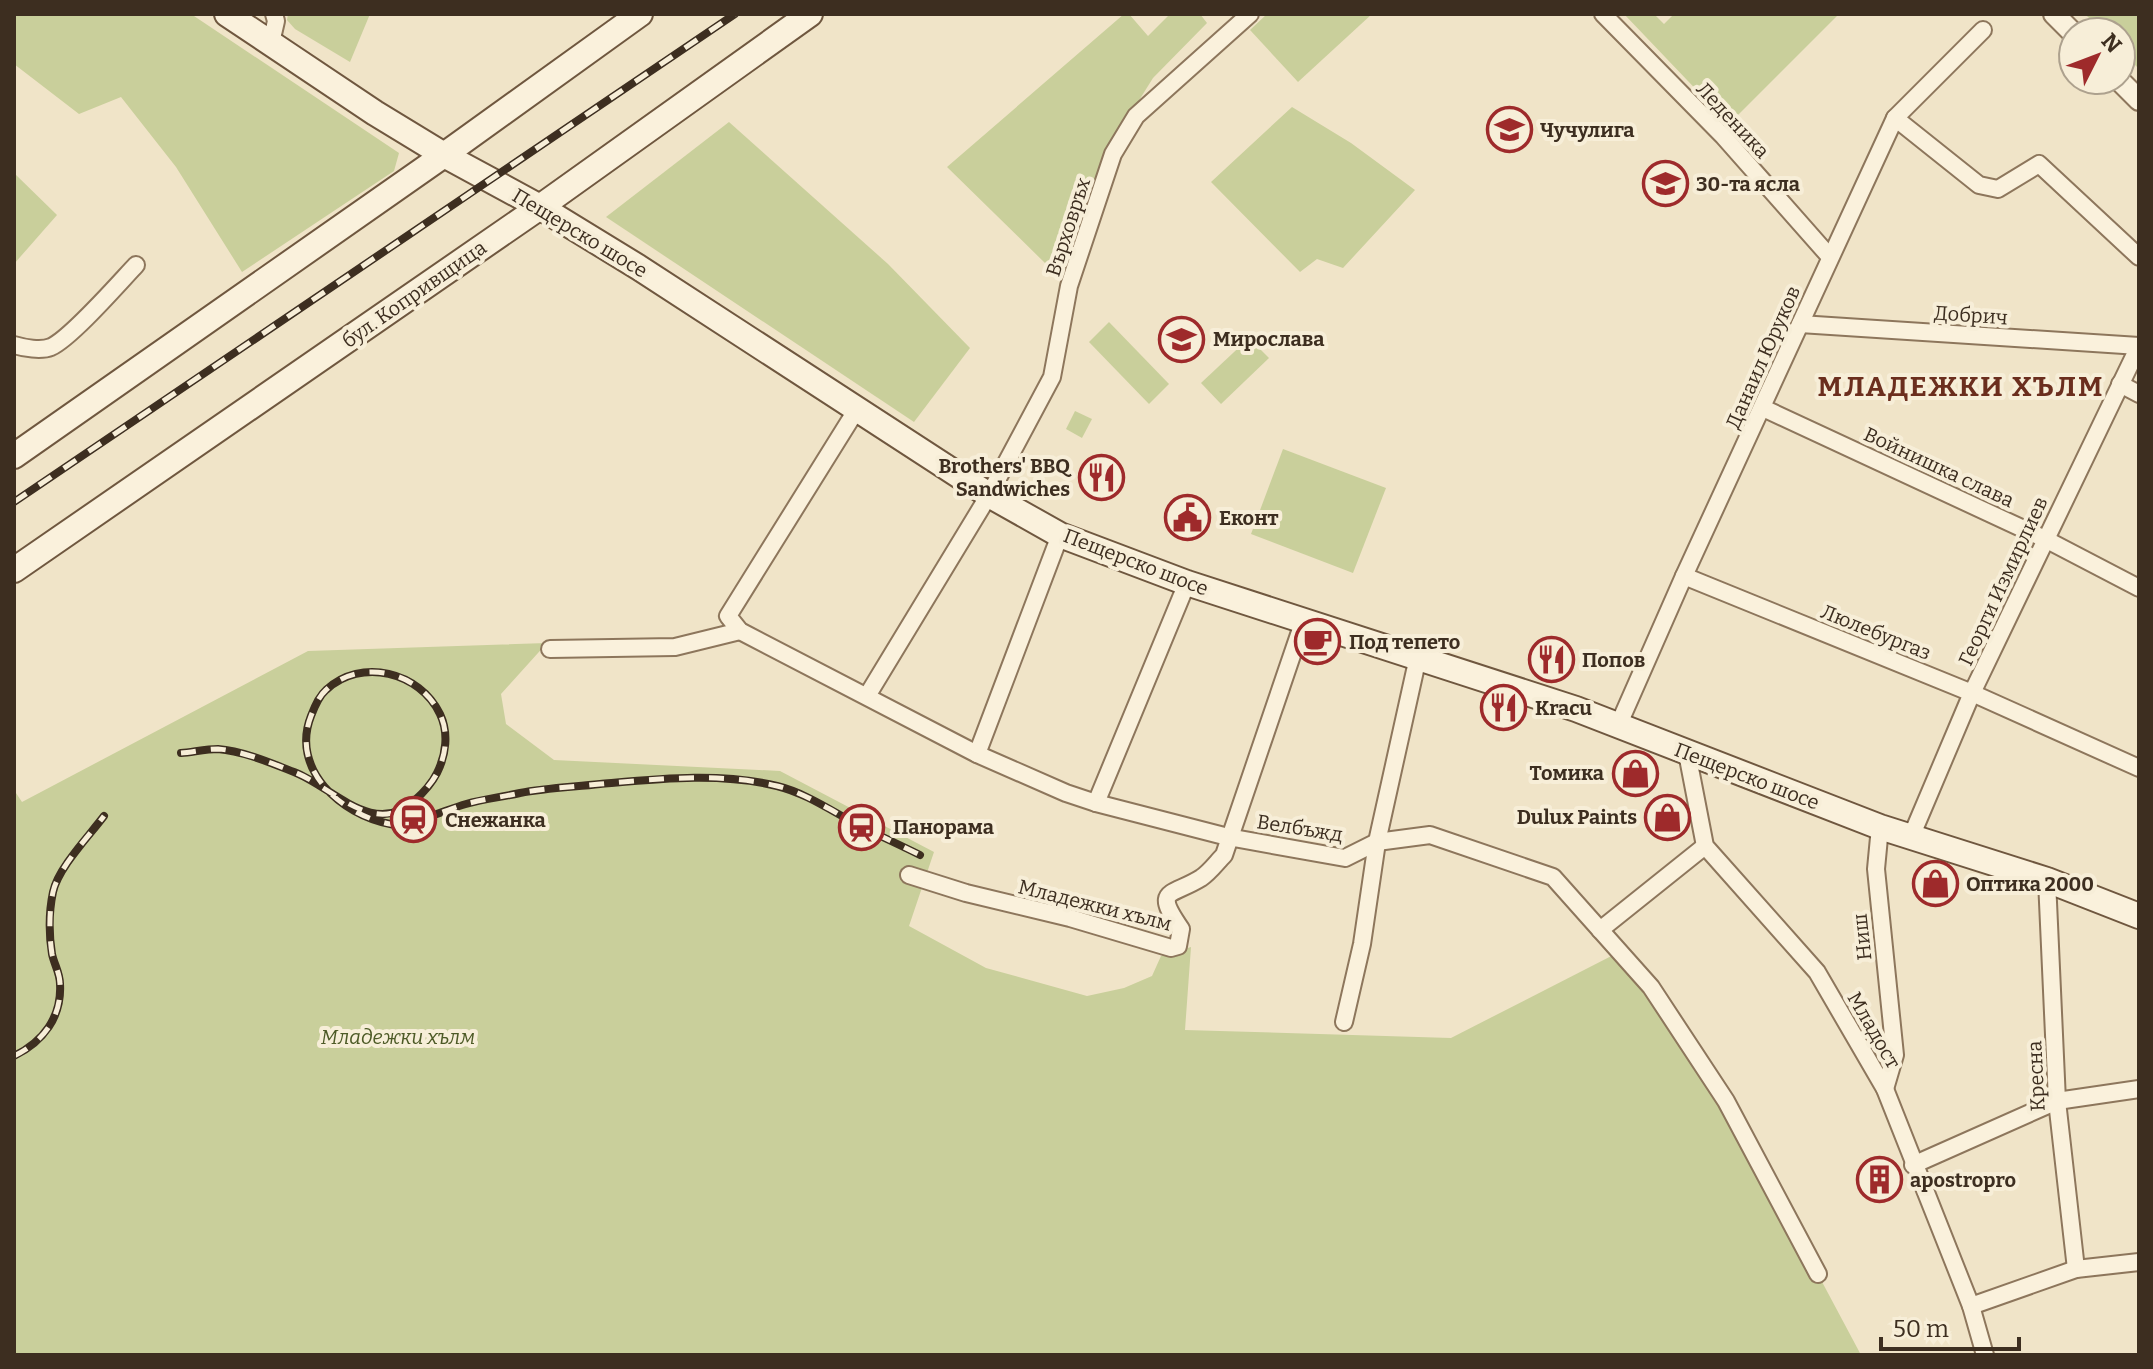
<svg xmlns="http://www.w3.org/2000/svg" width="2153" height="1369" font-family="Bitter,serif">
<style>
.green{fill:#c9cf9b}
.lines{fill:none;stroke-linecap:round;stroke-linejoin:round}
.minor-casing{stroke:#8d765c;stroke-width:20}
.tertiary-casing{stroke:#8d765c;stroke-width:24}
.secondary-casing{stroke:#6f573f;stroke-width:28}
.minor{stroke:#faf1dc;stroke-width:16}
.tertiary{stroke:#faf1dc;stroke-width:20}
.secondary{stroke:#faf1dc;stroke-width:24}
.rail-casing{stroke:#3d2e20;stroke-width:8}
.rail{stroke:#f7eed8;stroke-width:5;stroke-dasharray:15;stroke-linecap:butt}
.labels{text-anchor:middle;stroke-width:8;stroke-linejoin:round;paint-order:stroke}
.street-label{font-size:20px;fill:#3d2e20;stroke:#f7eed8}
.poi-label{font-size:20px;font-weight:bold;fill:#3d2e20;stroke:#f7eed8;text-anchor:start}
.park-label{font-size:20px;font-style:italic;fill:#4d5a26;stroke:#f7eed8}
.district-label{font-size:28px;font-weight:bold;letter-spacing:2px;fill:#6b2e1e;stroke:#f7eed8}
</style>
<rect width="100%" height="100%" fill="#f0e4c8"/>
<g class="green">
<path d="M 14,14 L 191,14 L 399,153 L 394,171 L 242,272 L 176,167 L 121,97 L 79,114 L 14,64 Z"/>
<path d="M 288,14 L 370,14 L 350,62 L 295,29 L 287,20 Z"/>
<path d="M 1124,14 L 1129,14 L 1148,36 L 1170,14 L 1200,14 L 1207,23 L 1153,78 L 1123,126 L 1089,200 L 1069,236 L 1046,264 L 947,167 Z"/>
<path d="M 1267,14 L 1372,14 L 1298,82 L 1250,30 Z"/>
<path d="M 1624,14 L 1654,14 L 1664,24 L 1674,14 L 1839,14 L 1729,124 Z"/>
<path d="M 2085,14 L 2139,14 L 2139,69 L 2121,51 L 2121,32 L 2103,32 Z"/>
<path d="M 1292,107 L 1351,143 L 1415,190 L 1343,268 L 1317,259 L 1300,272 L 1211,182 Z"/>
<path d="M 729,122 L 888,264 L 970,348 L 914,422 L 606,217 Z"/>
<path d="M 14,173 L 57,215 L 14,264 Z"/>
<path d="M 1109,322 L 1169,384 L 1149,404 L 1089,342 Z"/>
<path d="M 1249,338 L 1269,358 L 1221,404 L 1201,383 Z"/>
<path d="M 1075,411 L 1092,419 L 1082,438 L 1066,429 Z"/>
<path d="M 1283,449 L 1386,488 L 1353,573 L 1251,534 Z"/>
<path d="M 547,643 L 501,694 L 506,724 L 554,760 L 780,771 L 934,852 L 909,926 L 986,968 L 1087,996 L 1124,988 L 1152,976 L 1161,956 L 1191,947 L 1185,1030 L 1451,1038 L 1627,948 L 1655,978 L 1732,1113 L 1861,1355 L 14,1355 L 14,790 L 22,802 L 308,651 Z"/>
</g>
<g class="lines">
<defs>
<g id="minor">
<path d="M 1603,14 L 1723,136 L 1830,257"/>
<path d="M 271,43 L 276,21 L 274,14"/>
<path d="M 1895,118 L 1979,185 L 1998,189 L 2039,164 L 2139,257"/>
<path d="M 1800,324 L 2139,346"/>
<path d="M 14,345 C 24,348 41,351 51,347 C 71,338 119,283 136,265"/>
<path d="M 2120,384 L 2139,394"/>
<path d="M 1763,408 L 2045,539 L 2139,588"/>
<path d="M 857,409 L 728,616 L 740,631 L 977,754 L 1066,793 L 1096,803 L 1228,837 L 1345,858 L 1377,842 L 1430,835 L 1553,877 L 1651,987 L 1726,1101 L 1818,1274"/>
<path d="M 1684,576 L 1972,693 L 2139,768"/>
<path d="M 550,649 L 675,647 L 740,631"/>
<path d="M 867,696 L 989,495 L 1052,377 L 1069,286 L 1113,154 L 1136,116 L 1250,14"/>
<path d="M 1618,726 L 1684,576 L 1895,118 L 1983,30"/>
<path d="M 1687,753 L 1705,846 L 1817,972 L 1885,1089 L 1971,1306 L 1985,1355"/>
<path d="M 977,754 L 1060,535"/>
<path d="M 1096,803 L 1187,583"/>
<path d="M 1880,827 L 1876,869 L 1895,1055 L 1885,1089"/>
<path d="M 1911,837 L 1972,693 L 2139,346"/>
<path d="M 909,875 L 966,893 L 1070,918 L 1171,948 L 1178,946 L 1181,929 C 1153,888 1170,897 1201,878 C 1210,872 1217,862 1224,855 L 1304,620"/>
<path d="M 2047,880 L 2057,1101 L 2076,1269"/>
<path d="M 1600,930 L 1705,846"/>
<path d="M 1344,1022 L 1362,944 L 1377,842 L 1418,657"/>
<path d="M 1913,1165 L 2057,1101 L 2139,1089"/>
<path d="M 1971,1306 L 2076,1269 L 2139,1262"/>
</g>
<g id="tertiary">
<path d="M 2054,14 L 2073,33"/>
<path d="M 2119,80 L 2139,100"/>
</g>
<g id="secondary">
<path d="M 227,14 L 375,113 L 444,155 L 540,207 L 638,267 L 989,495 L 1060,535 L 1187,583 L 1576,709 L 1880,827 L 2047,880 L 2139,916"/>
<path d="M 14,456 L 444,155 L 640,14"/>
<path d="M 14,570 L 540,207 L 810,14"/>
</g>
</defs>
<use href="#minor" class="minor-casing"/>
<use href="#tertiary" class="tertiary-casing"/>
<use href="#secondary" class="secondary-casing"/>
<use href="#minor" class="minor"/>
<use href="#tertiary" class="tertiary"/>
<use href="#secondary" class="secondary"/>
<defs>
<g id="rail">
<path d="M 14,502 L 735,14"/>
<path d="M 181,753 C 193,752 206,749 218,749 C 243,751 271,763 294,772 C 333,787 373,838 414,801 C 422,794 432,783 437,773 C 446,755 449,733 440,714 C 420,672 361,657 326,690 C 319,696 314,708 311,716 C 290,769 341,815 390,824 C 408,828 447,809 466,804 C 484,799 502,797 520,793 C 546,788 573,787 600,784 C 657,779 720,772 777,786 C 806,793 833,812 860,826 C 880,836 900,845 920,855"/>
<path d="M 14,1056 C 43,1042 62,1017 60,984 C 60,973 54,964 52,954 C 49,935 49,911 53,892 C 58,868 89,836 104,816"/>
</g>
</defs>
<use href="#rail" class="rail-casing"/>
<use href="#rail" class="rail"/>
</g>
<defs>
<symbol id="school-ring" viewBox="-11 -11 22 22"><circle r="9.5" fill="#f7eed8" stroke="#9e2a2b" stroke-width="1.5"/><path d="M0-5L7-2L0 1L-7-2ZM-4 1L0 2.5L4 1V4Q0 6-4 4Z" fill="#9e2a2b"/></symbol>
<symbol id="restaurant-ring" viewBox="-11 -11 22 22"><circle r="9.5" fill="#f7eed8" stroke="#9e2a2b" stroke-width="1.5"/><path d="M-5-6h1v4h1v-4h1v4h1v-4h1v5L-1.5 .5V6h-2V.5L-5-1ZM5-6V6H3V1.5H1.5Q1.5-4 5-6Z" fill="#9e2a2b"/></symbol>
<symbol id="civic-ring" viewBox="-11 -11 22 22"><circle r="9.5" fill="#f7eed8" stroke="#9e2a2b" stroke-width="1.5"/><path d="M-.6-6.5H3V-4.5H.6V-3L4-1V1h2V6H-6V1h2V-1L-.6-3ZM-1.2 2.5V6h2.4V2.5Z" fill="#9e2a2b"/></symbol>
<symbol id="cafe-ring" viewBox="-11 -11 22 22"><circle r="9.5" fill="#f7eed8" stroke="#9e2a2b" stroke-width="1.5"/><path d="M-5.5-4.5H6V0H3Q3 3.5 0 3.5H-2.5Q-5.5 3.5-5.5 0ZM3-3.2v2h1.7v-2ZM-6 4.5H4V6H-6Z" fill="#9e2a2b"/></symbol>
<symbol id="shop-ring" viewBox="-11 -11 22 22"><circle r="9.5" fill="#f7eed8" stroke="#9e2a2b" stroke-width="1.5"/><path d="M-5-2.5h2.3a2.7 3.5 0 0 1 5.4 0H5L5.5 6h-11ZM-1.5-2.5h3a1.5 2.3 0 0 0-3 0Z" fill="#9e2a2b"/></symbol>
<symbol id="station-ring" viewBox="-11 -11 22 22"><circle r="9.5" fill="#f7eed8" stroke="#9e2a2b" stroke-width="1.5"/><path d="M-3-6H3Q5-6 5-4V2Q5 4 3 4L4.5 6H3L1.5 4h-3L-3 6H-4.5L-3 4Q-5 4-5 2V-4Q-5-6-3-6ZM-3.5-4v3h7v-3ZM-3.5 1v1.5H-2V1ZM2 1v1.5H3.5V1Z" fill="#9e2a2b"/></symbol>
<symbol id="building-ring" viewBox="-11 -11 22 22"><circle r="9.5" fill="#f7eed8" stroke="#9e2a2b" stroke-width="1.5"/><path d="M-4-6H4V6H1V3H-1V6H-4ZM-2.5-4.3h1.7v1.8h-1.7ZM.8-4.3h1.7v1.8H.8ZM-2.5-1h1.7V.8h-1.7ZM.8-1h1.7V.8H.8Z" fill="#9e2a2b"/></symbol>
</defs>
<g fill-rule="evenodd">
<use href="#school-ring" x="1484" y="104" width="51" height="51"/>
<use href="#school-ring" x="1640" y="158" width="51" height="51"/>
<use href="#school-ring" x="1156" y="314" width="51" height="51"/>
<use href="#restaurant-ring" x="1076" y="452" width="51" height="51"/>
<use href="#civic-ring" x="1162" y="492" width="51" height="51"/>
<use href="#cafe-ring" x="1292" y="616" width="51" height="51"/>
<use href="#restaurant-ring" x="1526" y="634" width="51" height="51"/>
<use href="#restaurant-ring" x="1478" y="682" width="51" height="51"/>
<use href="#shop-ring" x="1610" y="748" width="51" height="51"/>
<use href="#shop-ring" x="1642" y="792" width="51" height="51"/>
<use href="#station-ring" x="388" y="794" width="51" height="51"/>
<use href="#station-ring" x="836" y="802" width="51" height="51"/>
<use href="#shop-ring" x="1910" y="858" width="51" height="51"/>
<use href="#building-ring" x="1854" y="1154" width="51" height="51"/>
</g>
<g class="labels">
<g class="street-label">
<text transform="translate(1733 120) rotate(47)" y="7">Леденика</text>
<text transform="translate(1068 227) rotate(-72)" y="7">Върховръх</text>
<text transform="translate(580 233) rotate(31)" y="7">Пещерско шосе</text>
<text transform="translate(414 294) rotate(-35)" y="7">бул. Копривщица</text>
<text transform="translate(1971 315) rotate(4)" y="7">Добрич</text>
<text transform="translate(1763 357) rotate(-66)" y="7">Данаил Юруков</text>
<text transform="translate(1939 467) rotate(25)" y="7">Войнишка слава</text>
<text transform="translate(1136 562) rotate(21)" y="7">Пещерско шосе</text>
<text transform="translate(2003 581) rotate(-65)" y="7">Георги Измирлиев</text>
<text transform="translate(1876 632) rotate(22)" y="7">Люлебургаз</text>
<text transform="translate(1747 776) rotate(21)" y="7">Пещерско шосе</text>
<text transform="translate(1300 828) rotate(9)" y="7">Велбъжд</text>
<text transform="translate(1095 905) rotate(14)" y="7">Младежки хълм</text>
<text transform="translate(1862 937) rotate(-96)" y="7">Ниш</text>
<text transform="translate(1874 1030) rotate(60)" y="7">Младост</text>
<text transform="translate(2036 1076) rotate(-93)" y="7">Кресна</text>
</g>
<g class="poi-label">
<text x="1540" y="137">Чучулига</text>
<text x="1696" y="191">30-та ясла</text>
<text x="1213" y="346">Мирослава</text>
<text x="1070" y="473" text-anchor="end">Brothers' BBQ<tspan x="1070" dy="23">Sandwiches</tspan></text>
<text x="1219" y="525">Еконт</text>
<text x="1349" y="649">Под тепето</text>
<text x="1582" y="667">Попов</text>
<text x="1535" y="715">Kracu</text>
<text x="1604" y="780" text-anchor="end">Томика</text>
<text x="1637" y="824" text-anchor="end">Dulux Paints</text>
<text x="445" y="827">Снежанка</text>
<text x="893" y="834">Панорама</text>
<text x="1966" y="891">Оптика 2000</text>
<text x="1910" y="1187">apostropro</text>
</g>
<g class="park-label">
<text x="398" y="1044">Младежки хълм</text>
</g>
<g class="district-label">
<text x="1961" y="396">МЛАДЕЖКИ ХЪЛМ</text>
</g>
</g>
<rect width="2153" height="1369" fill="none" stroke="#3d2e20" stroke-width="32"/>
<g transform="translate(2097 56) rotate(48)"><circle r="38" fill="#f7eed8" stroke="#ada18e" stroke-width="2"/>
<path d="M0-6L14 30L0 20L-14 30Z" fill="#9e2a2b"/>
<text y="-12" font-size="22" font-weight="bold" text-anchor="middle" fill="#3d2e20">N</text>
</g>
<path d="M1881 1337v12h138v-12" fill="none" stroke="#3d2e20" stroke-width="4"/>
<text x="1893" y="1337" font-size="24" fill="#3d2e20" stroke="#f7eed8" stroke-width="6" paint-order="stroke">50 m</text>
</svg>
